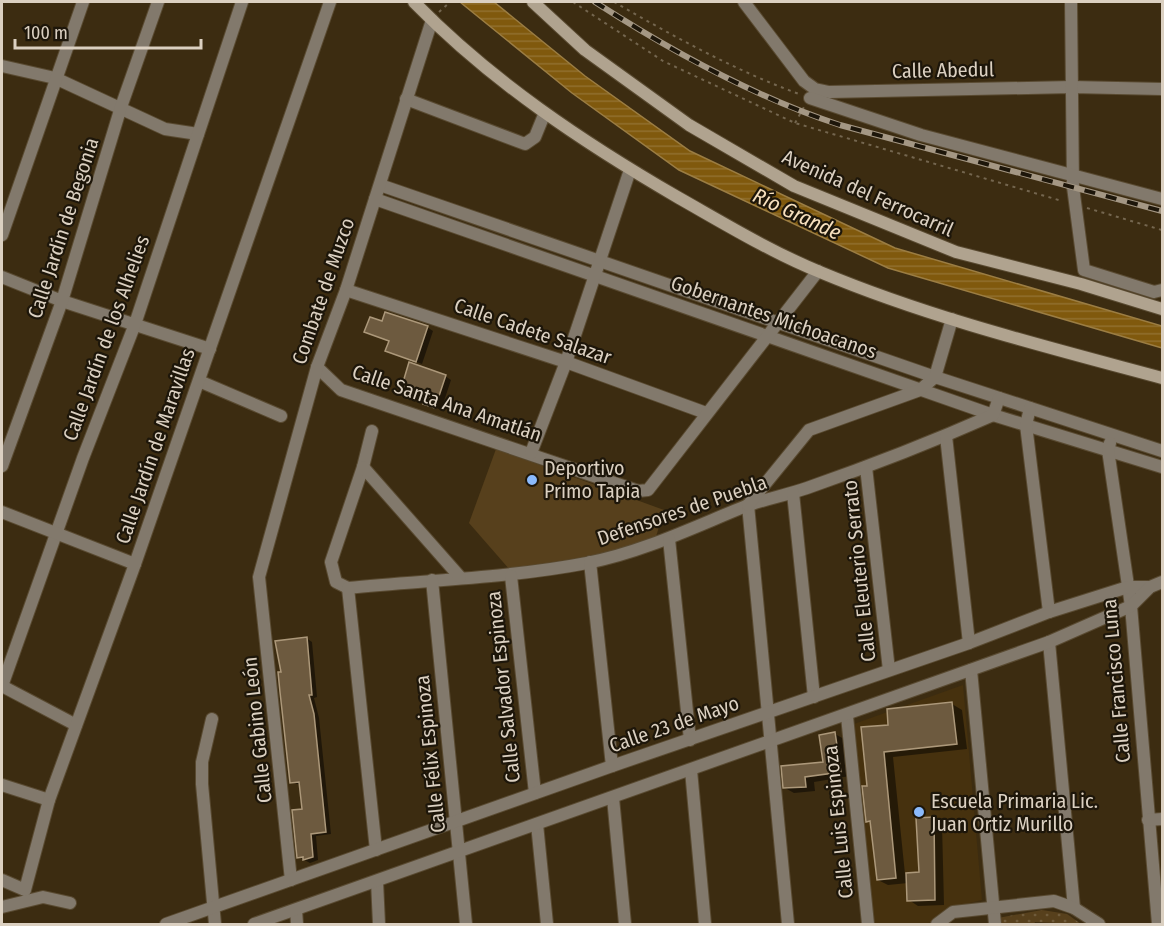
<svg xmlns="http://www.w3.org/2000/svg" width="1164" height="926" font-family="'Fira Sans Condensed',sans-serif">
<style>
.built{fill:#46310e}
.grass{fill:#57401c}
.park{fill:url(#park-dots)}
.water{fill:url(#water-rules);stroke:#9b7d43;stroke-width:1.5}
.shadow{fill:#0007}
.building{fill:#6d5a3f;stroke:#ac987a;stroke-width:1.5}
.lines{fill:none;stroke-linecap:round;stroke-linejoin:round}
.minor-casing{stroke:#594a31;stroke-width:14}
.tertiary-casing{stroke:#594a31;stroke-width:14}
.secondary-casing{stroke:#594a31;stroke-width:14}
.path{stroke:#74664f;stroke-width:2;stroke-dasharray:3 4.5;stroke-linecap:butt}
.minor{stroke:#82796c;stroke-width:12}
.tertiary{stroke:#82796c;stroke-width:12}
.secondary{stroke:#b0a38f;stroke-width:12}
.rail-casing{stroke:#a49784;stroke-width:6}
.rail{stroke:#1d160a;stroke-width:4;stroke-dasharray:11;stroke-linecap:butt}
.poi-dot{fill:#8bbafc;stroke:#1d160a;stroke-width:2}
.labels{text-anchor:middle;stroke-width:4.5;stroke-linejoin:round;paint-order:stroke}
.street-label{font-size:20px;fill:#dbd0c1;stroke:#1d160a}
.poi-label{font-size:20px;fill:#dbd0c1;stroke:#1d160a;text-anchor:start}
.water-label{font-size:21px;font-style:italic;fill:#f7e0be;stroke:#1d160a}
</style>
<defs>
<pattern id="park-dots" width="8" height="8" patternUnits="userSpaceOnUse" patternTransform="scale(1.5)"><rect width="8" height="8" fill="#57401c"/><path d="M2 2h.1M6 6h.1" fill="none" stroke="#6f5b3b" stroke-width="1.8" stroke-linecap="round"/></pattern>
<pattern id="water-rules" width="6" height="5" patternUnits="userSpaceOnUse" patternTransform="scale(1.5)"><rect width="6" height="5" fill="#80590d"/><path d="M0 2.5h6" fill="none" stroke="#91702e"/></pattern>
</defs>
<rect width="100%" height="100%" fill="#3c2c11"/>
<path class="built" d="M 963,685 L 982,900 L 950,908 L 928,924 L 874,924 L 854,724 Z"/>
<path class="grass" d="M 496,449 L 664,510 L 655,540 L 589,558 L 510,570 L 469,523 Z"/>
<path class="park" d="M 1042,910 L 1067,914 L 1081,924 L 1035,922 L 1034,924 L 998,924 L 998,918 Z"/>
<path class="water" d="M 460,2 L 494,2 L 585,76 L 690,151 L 895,248 L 1162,326 L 1162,348 L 888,268 L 679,170 L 572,93 Z"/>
<g class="shadow">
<path d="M 383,323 L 427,327 L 433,331 L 422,364 L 393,353 Z"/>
<path d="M 445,376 L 451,380 L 441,410 L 425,403 L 427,398 L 403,388 Z"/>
<path d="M 306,638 L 312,642 L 317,697 L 314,698 L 319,718 L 331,834 L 316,836 L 318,860 L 310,863 L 299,857 L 303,811 L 301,785 L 291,782 L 282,673 Z"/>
<path d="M 952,704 L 962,710 L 967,749 L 893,757 L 905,874 L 920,873 L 933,819 L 942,824 L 944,905 L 918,906 L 909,900 L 908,883 L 888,885 L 878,880 L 872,823 L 867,821 L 869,787 L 890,726 Z"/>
<path d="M 835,734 L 844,739 L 850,776 L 814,782 L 815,791 L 794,793 L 785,788 L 824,764 Z"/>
</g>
<g class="building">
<path d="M 385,312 L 428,326 L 416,362 L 385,351 L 389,341 L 364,332 L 370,317 L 382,321 Z"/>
<path d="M 409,362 L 446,375 L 435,408 L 423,404 L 426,397 L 401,389 Z"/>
<path d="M 307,637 L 312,695 L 309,695 L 314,714 L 326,832 L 311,834 L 313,857 L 303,860 L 303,857 L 297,858 L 292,810 L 302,809 L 299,782 L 290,783 L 280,692 L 278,672 L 281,672 L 275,641 Z"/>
<path d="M 952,702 L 957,744 L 884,752 L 896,878 L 877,880 L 870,821 L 866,822 L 862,786 L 867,786 L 861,727 L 888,725 L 887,709 Z"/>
<path d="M 835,732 L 841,772 L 805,777 L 806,787 L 783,788 L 781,766 L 823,762 L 819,735 Z"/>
<path d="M 934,817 L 935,900 L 907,901 L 906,873 L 919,872 L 916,818 Z"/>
</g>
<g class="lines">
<defs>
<g id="minor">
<path d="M 744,2 L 804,81 L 815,89 L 829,92 L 1072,87 L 1162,89"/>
<path d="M 1071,2 L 1073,187 L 1084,270 L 1154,292 L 1162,290"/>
<path d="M 2,66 L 55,78 L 165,129 L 198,134"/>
<path d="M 810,98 L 921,135 L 1162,199"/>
<path d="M 406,99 L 525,144 L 535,137 L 544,115"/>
<path d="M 380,185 L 935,377 L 1162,451"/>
<path d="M 375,199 L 993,415 L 1162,467"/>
<path d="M 2,235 L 83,2"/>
<path d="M 2,277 L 62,301 L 210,349"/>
<path d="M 346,290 L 566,362 L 706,413"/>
<path d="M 317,367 L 341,390 L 638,491 L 648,490 L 818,271"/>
<path d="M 199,381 L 281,416"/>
<path d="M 1030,408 L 1026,425 L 1049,612"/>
<path d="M 372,431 L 363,467 L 331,562 L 336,582 L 348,588 C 428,580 509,578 587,563 C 643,552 694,527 746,506 C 765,499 787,495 807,488 C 870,466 932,442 993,415 L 999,398"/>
<path d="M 946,436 L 969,643"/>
<path d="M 1110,443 L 1108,450 L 1131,606 L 1158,924"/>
<path d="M 531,453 L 566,362 L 630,170"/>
<path d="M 2,466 L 62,301 L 121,107 L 158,2"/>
<path d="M 363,467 L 460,577"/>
<path d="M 866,467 L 889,670"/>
<path d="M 793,493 L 814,697"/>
<path d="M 748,505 L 788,924"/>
<path d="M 748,505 L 809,430 L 920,390 L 935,377 L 952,319"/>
<path d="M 669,539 L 690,740"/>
<path d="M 590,562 L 612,766"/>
<path d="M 511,576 L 535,793"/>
<path d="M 432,580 L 466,924"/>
<path d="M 348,588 L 376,850"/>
<path d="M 1049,642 L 1074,908"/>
<path d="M 971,670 L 995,924"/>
<path d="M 2,686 L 83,458 L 135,324 L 242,2"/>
<path d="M 2,686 L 76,725"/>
<path d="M 847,716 L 868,924"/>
<path d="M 212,719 L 202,762 L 202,784 L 215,924"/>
<path d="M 691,770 L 705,924"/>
<path d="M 2,785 L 49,800"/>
<path d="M 613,798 L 625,924"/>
<path d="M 1148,820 L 1162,819"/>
<path d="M 537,824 L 547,924"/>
<path d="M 291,880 L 259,577 L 317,367 L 346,290 L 432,20"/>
<path d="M 377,881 L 379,924"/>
<path d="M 2,907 L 43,897 L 70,903"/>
<path d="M 296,910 L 297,924"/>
<path d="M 937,924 L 953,912 L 1054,901 L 1074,908 L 1099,924"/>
</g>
<g id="tertiary">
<path d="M 2,512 L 135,564"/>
<path d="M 2,880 L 25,890 L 49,800 L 135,564 L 330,2"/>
<path d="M 166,924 L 612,766 L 969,643 L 1049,612 L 1128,587 L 1150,587"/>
<path d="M 254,924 L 1049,642 L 1131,606 L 1150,587 L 1162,582"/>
</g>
<g id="secondary">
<path d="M 414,2 C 491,81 584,143 679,198 C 725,224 771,252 820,272 C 930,318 1047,347 1162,378"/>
<path d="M 533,2 L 585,50 L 689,125 L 794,186 L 956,252 L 1081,284 L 1162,309"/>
</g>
</defs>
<use href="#minor" class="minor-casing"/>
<use href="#tertiary" class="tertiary-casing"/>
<use href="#secondary" class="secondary-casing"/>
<g class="path">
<path d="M 573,2 L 663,61 L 795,123 L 1062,201"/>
<path d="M 614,2 C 673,36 734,70 799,94"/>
<path d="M 439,12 L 450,2"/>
<path d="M 795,123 L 804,107"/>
<path d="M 1087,208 L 1162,230"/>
</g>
<use href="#minor" class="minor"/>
<use href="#tertiary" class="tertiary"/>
<use href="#secondary" class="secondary"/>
<defs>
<path id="rail" d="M 595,2 C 671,51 754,97 840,125 L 1162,211"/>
</defs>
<use href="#rail" class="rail-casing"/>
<use href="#rail" class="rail"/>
</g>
<g class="poi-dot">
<circle cx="532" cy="480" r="6"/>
<circle cx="919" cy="812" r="6"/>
</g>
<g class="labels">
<g class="street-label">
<text transform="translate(943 70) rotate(-1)" y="7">Calle Abedul</text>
<text transform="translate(868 193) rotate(24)" y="7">Avenida del Ferrocarril</text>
<text transform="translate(63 228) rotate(-72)" y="7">Calle Jardín de Begonia</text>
<text transform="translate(323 291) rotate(-71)" y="7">Combate de Muzco</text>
<text transform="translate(774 317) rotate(19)" y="7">Gobernantes Michoacanos</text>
<text transform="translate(533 331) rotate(19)" y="7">Calle Cadete Salazar</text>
<text transform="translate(106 338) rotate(-70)" y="7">Calle Jardín de los Alhelies</text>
<text transform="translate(447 403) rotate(19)" y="7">Calle Santa Ana Amatlán</text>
<text transform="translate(155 446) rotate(-71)" y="7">Calle Jardín de Maravillas</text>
<text transform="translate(682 510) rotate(-19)" y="7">Defensores de Puebla</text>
<text transform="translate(859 571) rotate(-96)" y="7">Calle Eleuterio Serrato</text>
<text transform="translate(1116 681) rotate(-95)" y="7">Calle Francisco Luna</text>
<text transform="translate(503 687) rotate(-96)" y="7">Calle Salvador Espinoza</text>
<text transform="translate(674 724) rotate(-19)" y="7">Calle 23 de Mayo</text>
<text transform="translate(257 730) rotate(-96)" y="7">Calle Gabino León</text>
<text transform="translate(430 754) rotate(-96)" y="7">Calle Félix Espinoza</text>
<text transform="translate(838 822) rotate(-96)" y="7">Calle Luis Espinoza</text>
</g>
<g class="poi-label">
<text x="544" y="475">Deportivo<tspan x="544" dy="23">Primo Tapia</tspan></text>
<text x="931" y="808">Escuela Primaria Lic.<tspan x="931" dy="23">Juan Ortiz Murillo</tspan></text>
</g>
<g class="water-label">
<text transform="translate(797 214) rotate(25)" y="7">Río Grande</text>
</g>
</g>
<rect width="1164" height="926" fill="none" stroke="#dbd0c1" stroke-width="6"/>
<path d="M15 39v9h186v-9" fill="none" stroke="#dbd0c1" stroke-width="3"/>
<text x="24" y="39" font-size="18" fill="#dbd0c1" stroke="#1d160a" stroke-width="4.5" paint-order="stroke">100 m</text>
</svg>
